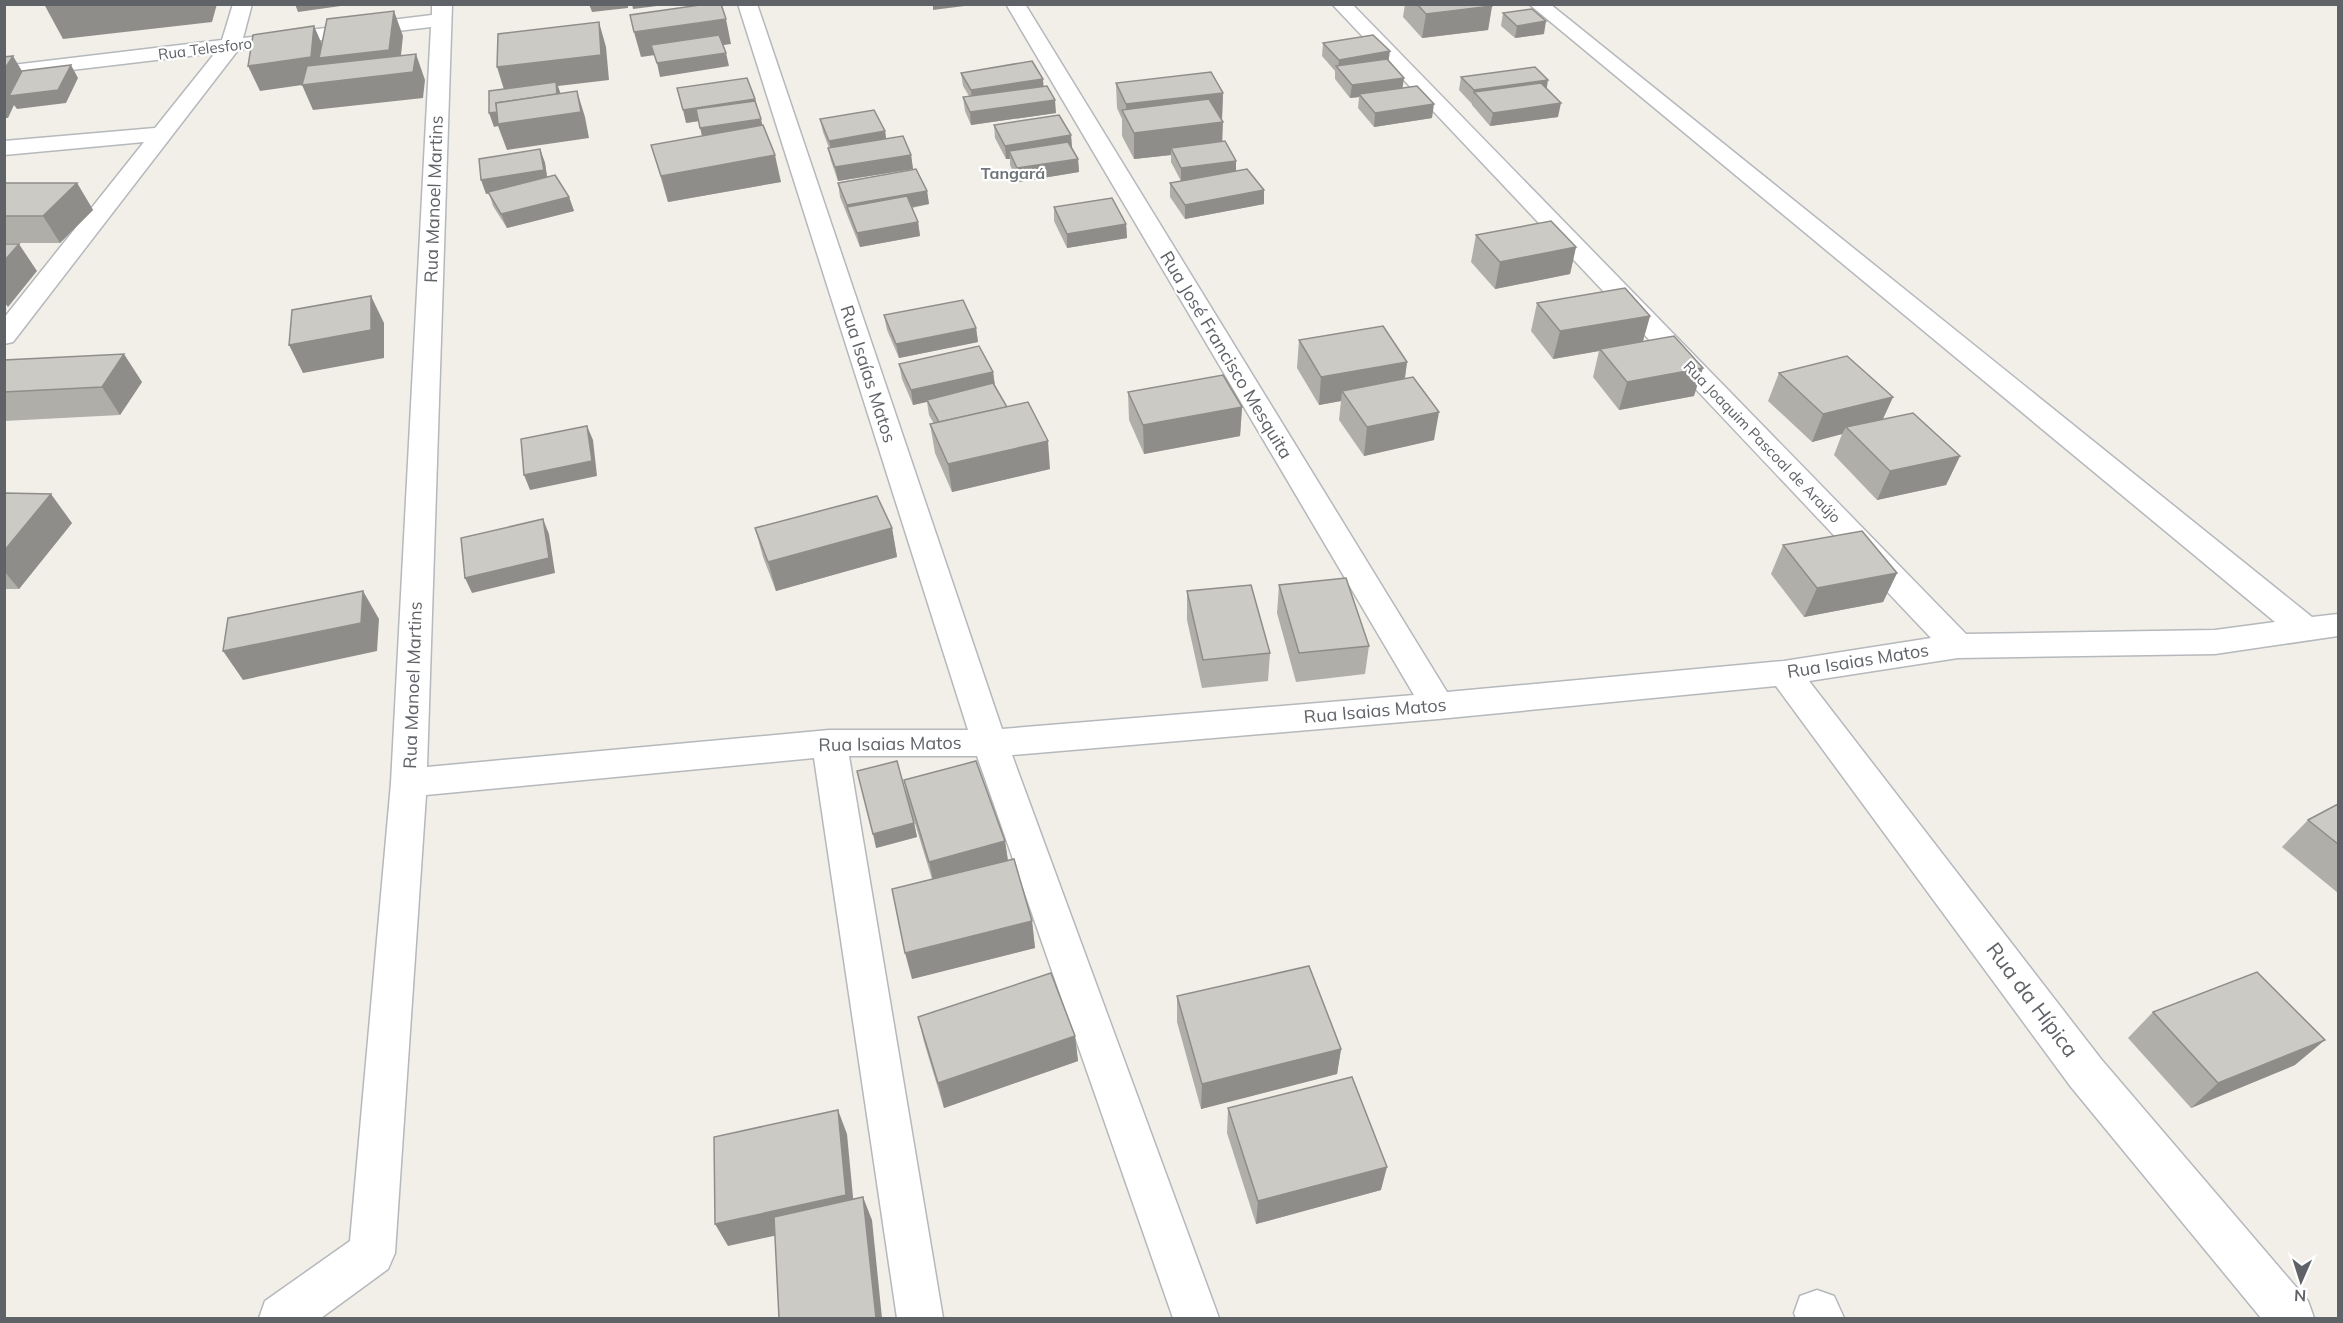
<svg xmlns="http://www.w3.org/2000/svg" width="2343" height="1323" font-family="Mulish,sans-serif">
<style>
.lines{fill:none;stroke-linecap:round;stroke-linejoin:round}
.minor-casing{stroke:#b5b8bc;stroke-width:3}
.minor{fill:#fff;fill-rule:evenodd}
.wall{fill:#afaea9}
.shaded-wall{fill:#8f8d8a}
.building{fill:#cccac5;stroke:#8f8d8a;stroke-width:1.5}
.labels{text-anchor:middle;stroke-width:4.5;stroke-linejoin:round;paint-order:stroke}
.far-street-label{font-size:15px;fill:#5f6368;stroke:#fff}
.far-neighbourhood-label{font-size:16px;font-weight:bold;fill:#70757a;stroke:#fff}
.street-label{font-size:18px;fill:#5f6368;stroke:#fff}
.near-street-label{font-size:21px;fill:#5f6368;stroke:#fff}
</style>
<rect width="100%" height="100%" fill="#f1efe8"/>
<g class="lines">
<defs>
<g id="minor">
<path d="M 233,4 L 252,4 L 243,38 L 432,15 L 432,4 L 452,4 L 427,767 L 829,730 L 968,730 L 738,4 L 757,4 L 1002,729 L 1414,695 L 1006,4 L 1025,4 L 1447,692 L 1784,661 L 1931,638 L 1332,4 L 1352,4 L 1966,634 L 2215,630 L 2275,622 L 1529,4 L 1550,4 L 2312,617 L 2338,614 L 2338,636 L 2215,654 L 1958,658 L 1809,681 L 2101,1059 L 2308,1301 L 2314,1318 L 2261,1318 L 2071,1087 L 1776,686 L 1438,719 L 1012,755 L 1219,1318 L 1173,1318 L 977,756 L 849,756 L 943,1318 L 897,1318 L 814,758 L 426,795 L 395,1253 L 388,1269 L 321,1318 L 259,1318 L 265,1301 L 350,1241 L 391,783 L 431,27 L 238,50 L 13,342 L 4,344 L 4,318 L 144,142 L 4,155 L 4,141 L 155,128 L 215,53 L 4,78 L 4,66 L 222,40 Z"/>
<path d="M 1817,1290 L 1834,1296 L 1844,1318 L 1796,1318 L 1794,1313 L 1800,1296 Z"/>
</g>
</defs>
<use href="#minor" class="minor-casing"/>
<use href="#minor" class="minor"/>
</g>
<g class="wall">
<path d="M 1405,4 L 1491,4 L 1492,6 L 1488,30 L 1422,38 L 1403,17 Z"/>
<path d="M 1503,13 L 1544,34 L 1515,38 L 1501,26 Z"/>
<path d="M 1323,43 L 1389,61 L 1402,88 L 1432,118 L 1374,127 L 1358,108 L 1359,97 L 1350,98 L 1335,79 L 1335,71 L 1322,56 Z"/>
<path d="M 961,73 L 1044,86 L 1056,113 L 971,125 L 965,111 L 963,97 L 969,96 L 963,86 Z"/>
<path d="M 1461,77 L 1547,89 L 1558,117 L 1490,126 L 1472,105 L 1472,104 L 1459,90 Z"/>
<path d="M 1116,83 L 1223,93 L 1222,119 L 1221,119 L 1222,142 L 1236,171 L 1264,204 L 1185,219 L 1170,197 L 1170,183 L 1181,181 L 1171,162 L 1171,155 L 1134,159 L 1122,136 L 1122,119 L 1117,108 Z"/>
<path d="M 755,99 L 762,125 L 781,182 L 668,202 L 651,145 L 702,136 L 699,121 L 686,123 Z"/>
<path d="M 820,119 L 885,131 L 886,139 L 911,155 L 913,169 L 838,181 L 831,161 L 828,148 L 829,148 L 823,132 Z"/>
<path d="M 994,125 L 1071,135 L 1072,147 L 1078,159 L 1079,172 L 1018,182 L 1010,165 L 1010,159 L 1006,159 L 995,138 Z"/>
<path d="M 540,149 L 545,163 L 547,177 L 569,197 L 574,211 L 507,228 L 493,206 L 489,193 L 486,194 Z"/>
<path d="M 4,183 L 77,183 L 93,210 L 60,243 L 4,243 Z"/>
<path d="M 838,183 L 927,191 L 929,204 L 912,208 L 918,222 L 920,236 L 860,247 L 840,197 Z"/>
<path d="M 1054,207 L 1126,224 L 1127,238 L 1067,248 L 1054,221 Z"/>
<path d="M 1476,235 L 1576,247 L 1570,274 L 1495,289 L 1471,262 Z"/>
<path d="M 1537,303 L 1650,316 L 1643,341 L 1694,396 L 1619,410 L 1593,377 L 1599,351 L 1553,359 L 1531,331 Z"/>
<path d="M 884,315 L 976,328 L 978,342 L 899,358 L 887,330 Z"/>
<path d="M 1299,340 L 1407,362 L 1405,379 L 1434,440 L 1364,456 L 1339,420 L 1341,401 L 1319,405 L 1297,368 Z"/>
<path d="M 4,360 L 142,382 L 120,415 L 4,421 Z"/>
<path d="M 899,364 L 993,372 L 995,386 L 1007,407 L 1050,469 L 952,492 L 935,453 L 930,424 L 934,424 L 929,415 L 927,402 L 913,405 L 902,379 Z"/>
<path d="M 1779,373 L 1893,397 L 1883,419 L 1960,456 L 1946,485 L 1877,500 L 1834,455 L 1842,434 L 1812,442 L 1768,401 Z"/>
<path d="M 1128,392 L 1242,407 L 1240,436 L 1144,454 L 1129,420 Z"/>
<path d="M 4,493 L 72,523 L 19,589 L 4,589 Z"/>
<path d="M 755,528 L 892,528 L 897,557 L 776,591 L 763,557 Z"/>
<path d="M 1783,545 L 1897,573 L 1883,602 L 1804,617 L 1771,574 Z"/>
<path d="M 1279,585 L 1369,646 L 1365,674 L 1296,682 L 1277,613 Z"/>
<path d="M 1187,591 L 1270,653 L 1268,681 L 1202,688 L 1187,620 Z"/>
<path d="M 904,780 L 1005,841 L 1008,861 L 1032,921 L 1035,948 L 912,979 L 932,879 L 913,817 L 917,837 L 876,848 L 908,802 Z"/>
<path d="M 2338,804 L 2338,893 L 2282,847 L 2308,820 Z"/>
<path d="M 1177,996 L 1341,1049 L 1337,1074 L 1201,1109 L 1177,1022 Z"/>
<path d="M 2153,1012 L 2295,1065 L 2191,1108 L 2128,1038 Z"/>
<path d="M 918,1017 L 1075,1036 L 1078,1061 L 944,1108 L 924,1042 Z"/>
<path d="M 1228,1108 L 1381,1190 L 1256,1224 L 1227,1133 Z"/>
</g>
<g class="shaded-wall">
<path d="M 44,4 L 217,4 L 212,22 L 63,39 Z"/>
<path d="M 295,4 L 355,4 L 298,12 Z"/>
<path d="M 589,4 L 628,4 L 628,8 L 592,12 Z"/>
<path d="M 632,4 L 665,4 L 665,5 L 633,9 Z"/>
<path d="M 933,4 L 980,4 L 933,10 Z"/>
<path d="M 1492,6 L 1488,30 L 1422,38 L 1426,14 Z"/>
<path d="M 394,11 L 403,36 L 399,74 L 416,54 L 425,80 L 423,98 L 313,110 L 302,85 L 260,91 L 248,66 L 314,26 L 325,51 Z"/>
<path d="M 726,19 L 731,44 L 641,57 L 634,32 Z"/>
<path d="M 1546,21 L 1544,34 L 1515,38 L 1517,26 Z"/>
<path d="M 599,22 L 606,47 L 609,80 L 558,86 L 561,95 L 577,91 L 585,117 L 589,138 L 507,150 L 498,126 L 494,127 L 489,113 L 505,93 L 497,67 Z"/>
<path d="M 1390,51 L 1388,64 L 1338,68 L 1339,60 Z"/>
<path d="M 726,53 L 729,66 L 660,77 L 657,63 Z"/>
<path d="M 13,56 L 28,81 L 71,65 L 78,78 L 66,103 L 17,109 L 14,105 L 8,118 L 4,118 L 4,70 Z"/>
<path d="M 1404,78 L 1402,91 L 1359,94 L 1359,97 L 1350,98 L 1352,85 Z"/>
<path d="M 1043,79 L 1044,92 L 972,103 L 971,90 Z"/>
<path d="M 1548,80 L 1546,93 L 1474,92 L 1472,104 L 1474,90 Z"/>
<path d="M 1223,93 L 1222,119 L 1132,129 L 1126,119 L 1126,104 Z"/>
<path d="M 755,99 L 757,112 L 686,123 L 683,110 Z"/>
<path d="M 1055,100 L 1056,113 L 971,125 L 970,112 Z"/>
<path d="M 1561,103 L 1558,117 L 1490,126 L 1493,113 Z"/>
<path d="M 1434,104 L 1432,118 L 1374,127 L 1375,113 Z"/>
<path d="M 761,119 L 764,132 L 704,142 L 700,128 Z"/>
<path d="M 1223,122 L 1222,148 L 1171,148 L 1171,155 L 1134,159 L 1134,133 Z"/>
<path d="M 885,131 L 887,145 L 832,154 L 829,141 Z"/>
<path d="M 1071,135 L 1072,149 L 1009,151 L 1010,159 L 1006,159 L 1005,146 Z"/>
<path d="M 540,149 L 545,163 L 548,183 L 486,194 L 481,180 Z"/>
<path d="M 775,155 L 781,182 L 668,202 L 661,176 Z"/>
<path d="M 911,155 L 913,169 L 838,181 L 835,167 Z"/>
<path d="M 1078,159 L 1079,172 L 1018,182 L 1017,168 Z"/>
<path d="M 1236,161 L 1236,174 L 1181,181 L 1181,168 Z"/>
<path d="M 77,183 L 93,210 L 60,243 L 43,216 Z"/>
<path d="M 1264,190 L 1264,204 L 1185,219 L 1185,205 Z"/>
<path d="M 927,191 L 929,204 L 851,218 L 847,208 L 847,205 Z"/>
<path d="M 569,197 L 574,211 L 507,228 L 501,214 Z"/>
<path d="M 918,222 L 920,236 L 860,247 L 857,233 Z"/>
<path d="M 1126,224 L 1127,238 L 1067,248 L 1067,234 Z"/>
<path d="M 19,244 L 37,271 L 8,307 L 4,302 L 4,261 Z"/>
<path d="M 1576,247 L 1570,274 L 1495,289 L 1500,262 Z"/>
<path d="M 371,296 L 384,323 L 384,358 L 303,373 L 289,345 Z"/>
<path d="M 1650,316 L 1642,344 L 1600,349 L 1599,351 L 1553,359 L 1560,331 Z"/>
<path d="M 976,328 L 978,342 L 899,358 L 896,344 Z"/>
<path d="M 124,354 L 142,382 L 120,415 L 102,387 Z"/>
<path d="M 1407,362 L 1403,390 L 1342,391 L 1341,401 L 1319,405 L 1321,377 Z"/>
<path d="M 1703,368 L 1694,396 L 1619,410 L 1627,382 Z"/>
<path d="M 993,372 L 995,386 L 913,405 L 911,390 Z"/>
<path d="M 1893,397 L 1880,425 L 1846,427 L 1842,434 L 1812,442 L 1823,414 Z"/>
<path d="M 1242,407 L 1240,436 L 1144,454 L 1143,425 Z"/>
<path d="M 1439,412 L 1434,440 L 1364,456 L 1367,427 Z"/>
<path d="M 587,426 L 593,440 L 597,476 L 530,490 L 524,475 Z"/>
<path d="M 1048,441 L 1050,469 L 952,492 L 948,464 Z"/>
<path d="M 1960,456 L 1946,485 L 1877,500 L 1890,471 Z"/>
<path d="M 51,494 L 72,523 L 19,589 L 4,571 L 4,551 Z"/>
<path d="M 543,519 L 549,534 L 555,573 L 472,593 L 465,578 Z"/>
<path d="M 892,528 L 897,557 L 776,591 L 768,562 Z"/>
<path d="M 1897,573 L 1883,602 L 1804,617 L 1817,588 Z"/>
<path d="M 363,591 L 379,619 L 377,651 L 243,680 L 223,651 Z"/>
<path d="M 914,823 L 917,837 L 876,848 L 873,834 Z"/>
<path d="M 1005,841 L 1009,868 L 935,889 L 929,862 Z"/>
<path d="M 1032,921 L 1035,948 L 912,979 L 905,953 Z"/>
<path d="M 1075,1036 L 1078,1061 L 944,1108 L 938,1083 Z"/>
<path d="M 2325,1040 L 2295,1065 L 2191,1108 L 2218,1083 Z"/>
<path d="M 1341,1049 L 1337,1074 L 1201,1109 L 1202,1084 Z"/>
<path d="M 838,1110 L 847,1134 L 855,1218 L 728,1246 L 715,1224 Z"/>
<path d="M 1387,1167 L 1381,1190 L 1256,1224 L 1258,1201 Z"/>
<path d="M 863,1197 L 872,1220 L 882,1318 L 876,1318 Z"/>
</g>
<g class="building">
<path d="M 707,4 L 721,4 L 726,19 L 634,32 L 630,15 Z"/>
<path d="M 1417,4 L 1491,4 L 1492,6 L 1426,14 Z"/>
<path d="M 1532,9 L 1546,21 L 1517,26 L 1503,13 Z"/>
<path d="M 394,11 L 389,50 L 319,58 L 327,19 Z"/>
<path d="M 599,22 L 601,55 L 497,67 L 498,34 Z"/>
<path d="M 314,26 L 311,57 L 248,66 L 253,35 Z"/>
<path d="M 719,35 L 726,53 L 657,63 L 651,45 Z"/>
<path d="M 1373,35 L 1390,51 L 1339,60 L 1323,43 Z"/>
<path d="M 416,54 L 413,72 L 302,85 L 307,66 Z"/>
<path d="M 13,56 L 4,70 L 4,57 Z"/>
<path d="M 1387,59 L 1404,78 L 1352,85 L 1336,66 Z"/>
<path d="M 1032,61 L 1043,79 L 971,90 L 961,73 Z"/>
<path d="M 71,65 L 58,90 L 9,96 L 22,71 Z"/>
<path d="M 1535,67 L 1548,80 L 1474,90 L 1461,77 Z"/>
<path d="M 1211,72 L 1223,93 L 1126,104 L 1116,83 Z"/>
<path d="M 747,78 L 755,99 L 683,110 L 677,88 Z"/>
<path d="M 556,82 L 557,94 L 496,103 L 497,112 L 489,113 L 489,91 Z"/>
<path d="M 1541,83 L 1561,103 L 1493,113 L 1474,92 Z"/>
<path d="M 1047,86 L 1055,100 L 970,112 L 963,97 Z"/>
<path d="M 1417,86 L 1434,104 L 1375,113 L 1359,94 Z"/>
<path d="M 577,91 L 581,112 L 498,124 L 496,103 Z"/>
<path d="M 1209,99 L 1223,122 L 1134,133 L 1122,110 Z"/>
<path d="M 755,101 L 761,119 L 700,128 L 696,109 Z"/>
<path d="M 874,110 L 885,131 L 829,141 L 820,119 Z"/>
<path d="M 1059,115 L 1071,135 L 1005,146 L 994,125 Z"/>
<path d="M 763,125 L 775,155 L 661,176 L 651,145 Z"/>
<path d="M 903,136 L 911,155 L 835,167 L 828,148 Z"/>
<path d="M 1225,141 L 1236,161 L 1181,168 L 1171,148 Z"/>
<path d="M 1068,142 L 1078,159 L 1017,168 L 1009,151 Z"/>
<path d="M 540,149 L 544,170 L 481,180 L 479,159 Z"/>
<path d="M 916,169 L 927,191 L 847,205 L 838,183 Z"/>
<path d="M 1247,169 L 1264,190 L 1185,205 L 1170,183 Z"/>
<path d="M 555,175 L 569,197 L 501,214 L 488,192 Z"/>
<path d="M 4,183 L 77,183 L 43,216 L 4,216 Z"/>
<path d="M 907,196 L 918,222 L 857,233 L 847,207 Z"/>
<path d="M 1112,198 L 1126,224 L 1067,234 L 1054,207 Z"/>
<path d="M 1551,221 L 1576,247 L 1500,262 L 1476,235 Z"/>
<path d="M 4,244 L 19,244 L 4,261 Z"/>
<path d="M 1625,288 L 1650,316 L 1560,331 L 1537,303 Z"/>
<path d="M 371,296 L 371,330 L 289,345 L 292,310 Z"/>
<path d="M 963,300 L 976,328 L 896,344 L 884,315 Z"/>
<path d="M 1383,326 L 1407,362 L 1321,377 L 1299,340 Z"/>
<path d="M 1674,336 L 1703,368 L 1627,382 L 1600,349 Z"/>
<path d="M 979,346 L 993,372 L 911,390 L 899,364 Z"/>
<path d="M 124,354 L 102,387 L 4,392 L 4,360 Z"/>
<path d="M 1847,356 L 1893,397 L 1823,414 L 1779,373 Z"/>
<path d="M 1223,375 L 1242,407 L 1143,425 L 1128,392 Z"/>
<path d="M 1413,377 L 1439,412 L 1367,427 L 1342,391 Z"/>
<path d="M 993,383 L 1007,407 L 939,422 L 927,400 Z"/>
<path d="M 1028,402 L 1048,441 L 948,464 L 930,424 Z"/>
<path d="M 1913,413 L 1960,456 L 1890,471 L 1846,427 Z"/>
<path d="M 587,426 L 592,461 L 524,475 L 521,439 Z"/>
<path d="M 4,493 L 51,494 L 4,551 Z"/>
<path d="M 877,496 L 892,528 L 768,562 L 755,528 Z"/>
<path d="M 543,519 L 549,558 L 465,578 L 461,538 Z"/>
<path d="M 1862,531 L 1897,573 L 1817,588 L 1783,545 Z"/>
<path d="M 1346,578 L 1369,646 L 1299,653 L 1279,585 Z"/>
<path d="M 1251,585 L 1270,653 L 1203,660 L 1187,591 Z"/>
<path d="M 363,591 L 361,623 L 223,651 L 228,618 Z"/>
<path d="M 897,761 L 914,823 L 873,834 L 857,771 Z"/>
<path d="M 976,761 L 1005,841 L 929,862 L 904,780 Z"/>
<path d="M 2338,804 L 2338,844 L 2308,820 Z"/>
<path d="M 1014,859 L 1032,921 L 905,953 L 892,889 Z"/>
<path d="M 1309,966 L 1341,1049 L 1202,1084 L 1177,996 Z"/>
<path d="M 2257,972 L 2325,1040 L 2218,1083 L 2153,1012 Z"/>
<path d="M 1051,973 L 1075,1036 L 938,1083 L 918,1017 Z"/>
<path d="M 1352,1077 L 1387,1167 L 1258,1201 L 1228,1108 Z"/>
<path d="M 838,1110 L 846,1195 L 715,1224 L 714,1137 Z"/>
<path d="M 863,1197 L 876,1318 L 779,1318 L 774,1217 Z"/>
</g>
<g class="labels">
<g class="far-street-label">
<text transform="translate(205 49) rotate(-7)" y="5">Rua Telesforo</text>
<text transform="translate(1762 442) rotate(46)" y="5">Rua Joaquim Pascoal de Araújo</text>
</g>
<g class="far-neighbourhood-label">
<text x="1013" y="179">Tangará</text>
</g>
<g class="street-label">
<text transform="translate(434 199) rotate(-88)" y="6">Rua Manoel Martins</text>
<text transform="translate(1226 355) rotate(59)" y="6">Rua José Francisco Mesquita</text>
<text transform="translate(868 374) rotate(72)" y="6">Rua Isaías Matos</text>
<text transform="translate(1858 661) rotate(-9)" y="6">Rua Isaias Matos</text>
<text transform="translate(413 685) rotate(-88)" y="6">Rua Manoel Martins</text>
<text transform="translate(1375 711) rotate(-5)" y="6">Rua Isaias Matos</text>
<text transform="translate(890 744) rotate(-1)" y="6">Rua Isaias Matos</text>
</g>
<g class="near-street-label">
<text transform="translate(2032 1000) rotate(53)" y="7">Rua da Hípica</text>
</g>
</g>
<rect width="2343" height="1323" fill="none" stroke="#5f6368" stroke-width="12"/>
<g transform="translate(2301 1281) rotate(183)" stroke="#ffffff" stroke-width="4.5" paint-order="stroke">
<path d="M0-4.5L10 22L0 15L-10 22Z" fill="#5f6368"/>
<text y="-9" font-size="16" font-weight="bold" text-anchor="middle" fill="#5f6368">N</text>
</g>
</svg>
